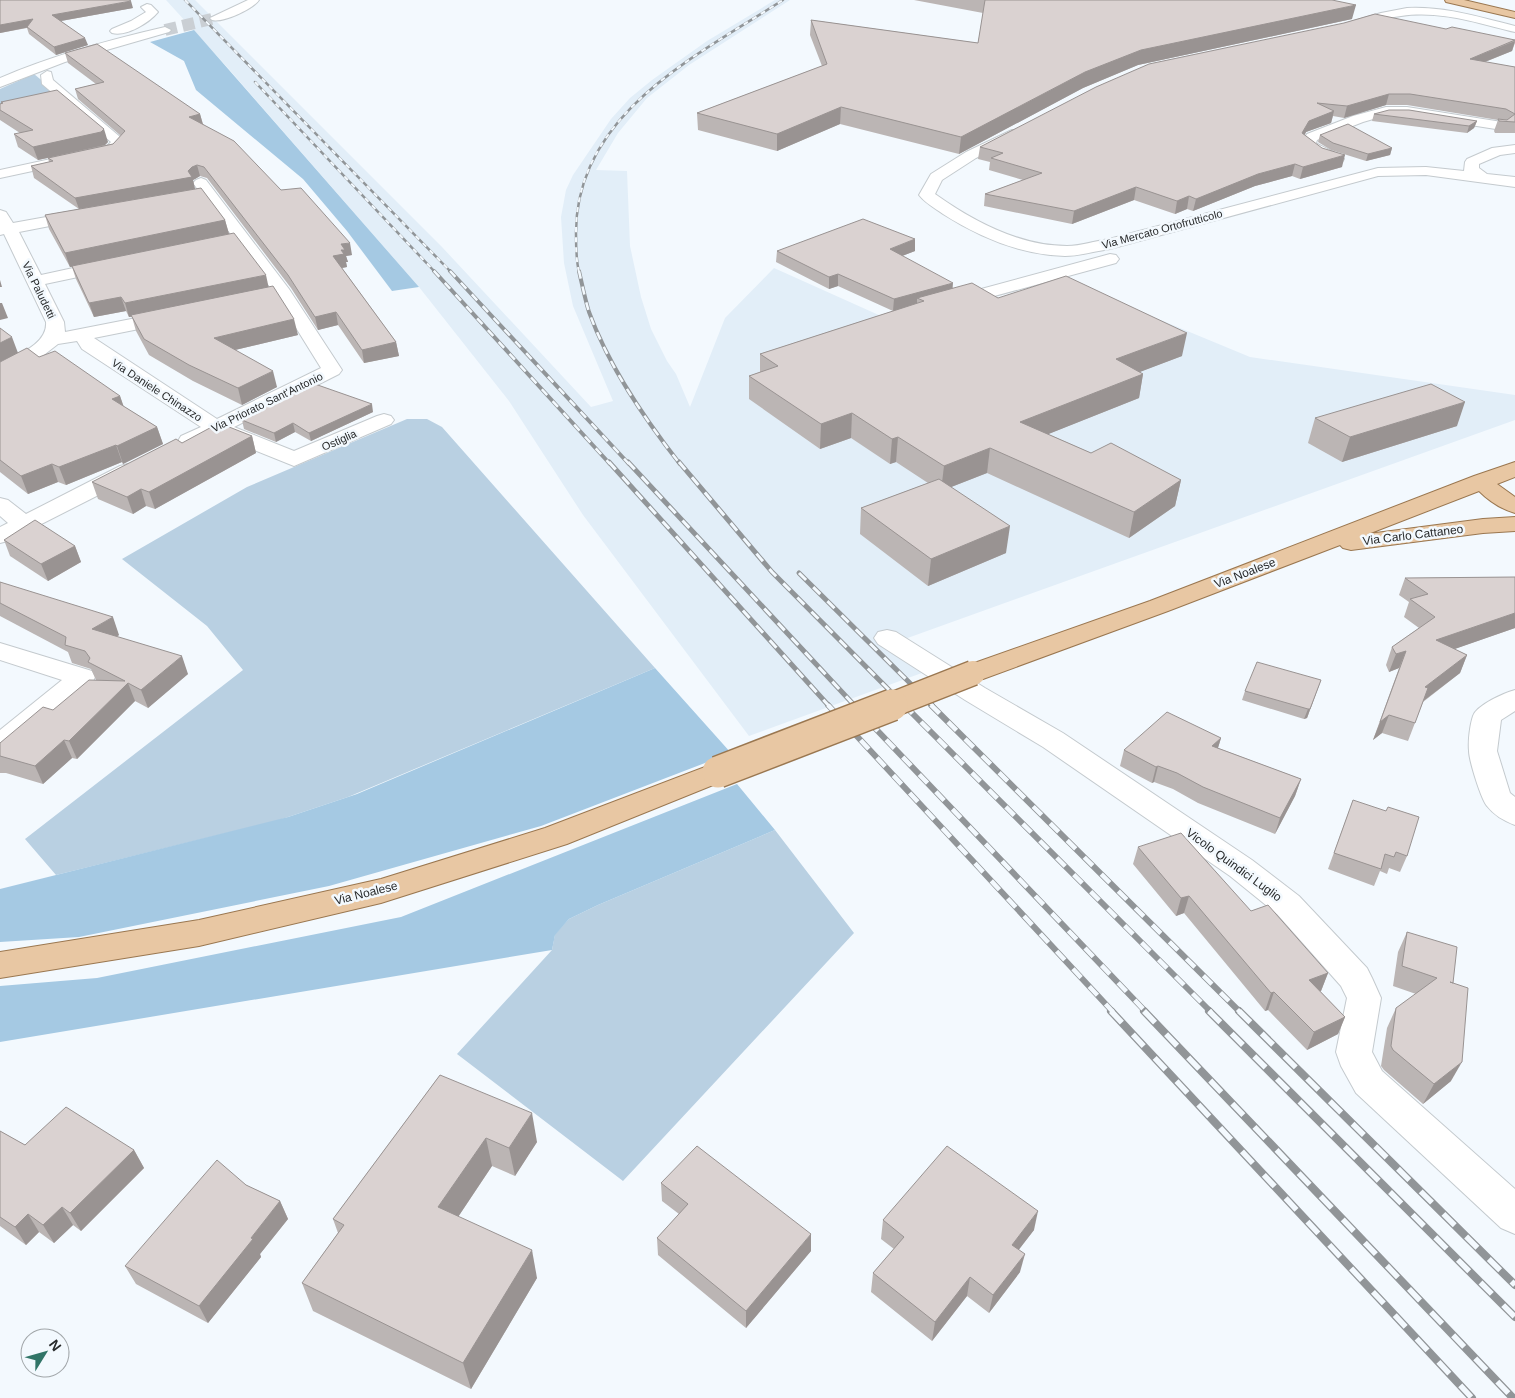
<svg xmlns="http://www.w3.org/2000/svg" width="1515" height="1398" font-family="Helvetica,sans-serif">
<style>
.built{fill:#e2eef8}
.green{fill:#b9d0e2}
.forest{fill:#a5c9e3}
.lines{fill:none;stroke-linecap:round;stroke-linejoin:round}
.minor-tunnel{stroke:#cacfd4;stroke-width:12;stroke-dasharray:12 6;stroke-linecap:butt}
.minor-casing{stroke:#c4cace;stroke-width:2}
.major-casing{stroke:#9a7750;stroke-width:2}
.minor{fill:#fff;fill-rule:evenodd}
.major{fill:#e8c7a3;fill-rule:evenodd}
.rail-far4-casing{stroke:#919598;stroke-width:2.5}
.rail-far3-casing{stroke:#919598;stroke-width:4}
.rail-far2-casing{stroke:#919598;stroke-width:5}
.rail-far1-casing{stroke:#919598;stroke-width:6}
.rail-casing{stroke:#919598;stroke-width:8}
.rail-far4{stroke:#f3f9fe;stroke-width:2;stroke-dasharray:5;stroke-linecap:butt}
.rail-far3{stroke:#f3f9fe;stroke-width:2.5;stroke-dasharray:8;stroke-linecap:butt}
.rail-far2{stroke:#f3f9fe;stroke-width:3;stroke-dasharray:10;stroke-linecap:butt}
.rail-far1{stroke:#f3f9fe;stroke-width:4.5;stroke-dasharray:12;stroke-linecap:butt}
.rail{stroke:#f3f9fe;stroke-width:5.5;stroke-dasharray:16;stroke-linecap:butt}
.major-bridge-far1-casing{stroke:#9a7750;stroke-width:27;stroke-linecap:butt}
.major-bridge-casing{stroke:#9a7750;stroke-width:34;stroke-linecap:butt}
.major-bridge-far1{stroke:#e8c7a3;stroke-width:24}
.major-bridge{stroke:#e8c7a3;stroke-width:31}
.wall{fill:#bbb5b4}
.shaded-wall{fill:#999392}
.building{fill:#dad2d1;stroke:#999392}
.labels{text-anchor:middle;stroke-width:5;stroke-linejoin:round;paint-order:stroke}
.far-street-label{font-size:11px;fill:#27292a;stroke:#f3f9fe}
.street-label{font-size:12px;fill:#27292a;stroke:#f3f9fe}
</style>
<rect width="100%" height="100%" fill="#f3f9fe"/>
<path class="built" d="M 166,0 L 195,0 L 442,247 L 591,407 L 613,401 L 573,306 L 564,263 L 561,217 L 566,190 L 573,175 L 611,119 L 630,98 L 652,80 L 707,41 L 775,0 L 790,0 L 689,65 L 647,98 L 618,133 L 596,170 L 627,171 L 630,246 L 641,297 L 651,329 L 667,361 L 676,374 L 690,407 L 725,318 L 774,268 L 901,325 L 1064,280 L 1250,357 L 1515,395 L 1515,420 L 902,640 L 930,670 L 749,736 L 583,515 L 509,401 L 419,287 L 227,67 Z"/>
<g class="green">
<path d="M 34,74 L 63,98 L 0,112 L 0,89 Z"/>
<path d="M 407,419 L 427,419 L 442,427 L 655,668 L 348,797 L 279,820 L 56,875 L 25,839 L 243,670 L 207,626 L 122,559 L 247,487 Z"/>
<path d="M 775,830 L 854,933 L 623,1181 L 457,1054 L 552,950 L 555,934 L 569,919 L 598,905 Z"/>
</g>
<g class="forest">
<path d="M 194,30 L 419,287 L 392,291 L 347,231 L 303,179 L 196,90 L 184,61 L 150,42 Z"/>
<path d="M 655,668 L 731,753 L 541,826 L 329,886 L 79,937 L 0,942 L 0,889 L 288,817 L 357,794 Z"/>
<path d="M 737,784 L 775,830 L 598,905 L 569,919 L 555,935 L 552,950 L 0,1042 L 0,986 L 97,978 L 401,917 Z"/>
</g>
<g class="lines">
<path class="minor-tunnel" d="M 165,30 L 216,18"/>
<defs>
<g id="minor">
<path d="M 248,0 L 259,0 C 253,9 223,23 212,20 L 210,18 Z"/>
<path d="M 147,4 L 151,5 L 158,12 C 149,23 126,37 112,33 L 110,31 L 112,29 L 131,21 L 146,12 L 141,7 Z"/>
<path d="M 1407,8 C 1444,6 1479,17 1515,26 L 1515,32 C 1477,23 1440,10 1401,16 C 1382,18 1366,25 1348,29 L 1342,26 L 1344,24 L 1381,13 Z"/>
<path d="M 165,27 L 171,30 L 169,32 L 65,62 L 0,87 L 0,78 C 53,55 109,40 165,27 Z"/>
<path d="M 47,71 L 51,72 L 53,80 L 126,142 L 116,153 L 0,178 L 0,170 L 106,147 L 111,142 L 42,84 L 41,75 Z"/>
<path d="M 1386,107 L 1407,107 L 1502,122 L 1509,126 L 1502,130 L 1407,115 L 1387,115 L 1363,122 L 1317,140 L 1316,143 C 1324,148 1339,153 1344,159 L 1342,162 C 1329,165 1309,154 1301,144 L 1307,134 L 1353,116 Z"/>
<path d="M 1012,130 L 1017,131 L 1019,134 L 1017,137 L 976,158 L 942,180 L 935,194 C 973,221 1019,246 1067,246 C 1081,246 1095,241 1109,239 L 1378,168 L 1426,167 L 1464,171 L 1465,162 L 1467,159 L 1492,148 L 1515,145 L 1515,153 L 1500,155 L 1479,164 L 1479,168 L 1487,174 L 1515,177 L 1515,187 L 1426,175 L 1378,176 L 1110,249 C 1095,251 1080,256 1065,256 C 1021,255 979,237 943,214 C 935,208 925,203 919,195 L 931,174 L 966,152 Z"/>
<path d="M 201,178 L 206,180 L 289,289 L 342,370 L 339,374 L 234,427 L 294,451 L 377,416 L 384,414 L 391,416 L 394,420 L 391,424 L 294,466 L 217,435 C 205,441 195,449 181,446 L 178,441 L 181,436 L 201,427 L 82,349 L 77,341 L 58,344 L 40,358 L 7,376 L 0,378 L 0,364 C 17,355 48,344 46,322 L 4,234 L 0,235 L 0,210 L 6,212 L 13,223 L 85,210 L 91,212 L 93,215 L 91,218 L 19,232 L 41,275 L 110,260 L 116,261 L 119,265 L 116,269 L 45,284 L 64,322 L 65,332 L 172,311 L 179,313 L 181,317 L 179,321 L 94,338 L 217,419 L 321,368 L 275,294 L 193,183 L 196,180 Z"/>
<path d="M 1110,254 L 1116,255 L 1119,259 L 1116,263 L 954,307 L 948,306 L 945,302 L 948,298 Z"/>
<path d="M 128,464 L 136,466 L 139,471 L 136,476 L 8,541 L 0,543 L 0,527 L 8,523 L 0,516 L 0,498 L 8,500 L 26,514 L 120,466 Z"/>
<path d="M 887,630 L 896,632 L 985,688 L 1063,733 L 1252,860 L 1299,896 L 1367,968 L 1372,978 L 1381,998 L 1372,1052 L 1382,1071 L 1515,1189 L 1515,1234 L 1501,1228 L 1356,1093 L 1341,1066 L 1336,1052 L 1347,998 L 1341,986 L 1277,914 L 1230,876 L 1043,747 L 965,700 L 878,644 L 874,638 L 878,632 Z"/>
<path d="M 0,643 L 92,671 L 95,677 L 92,683 L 10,752 L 0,755 L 0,730 L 62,680 L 0,660 Z"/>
<path d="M 1515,690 L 1515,711 L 1501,720 L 1497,751 L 1510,793 L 1515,797 L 1515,825 C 1504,821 1494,815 1487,806 C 1481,799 1469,760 1469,751 C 1468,741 1470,725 1473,716 C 1477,705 1504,693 1515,690 Z"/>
</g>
<g id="major">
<path d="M 1445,0 L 1464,0 L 1515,12 L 1515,18 L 1446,2 Z"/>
<path d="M 1515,462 L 1515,477 L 1497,484 L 1515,497 L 1515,513 C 1501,509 1489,501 1479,491 L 1368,534 L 1483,519 L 1515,517 L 1515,531 L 1483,533 L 1351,550 L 1343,548 L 1340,545 L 1168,611 L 983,679 L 973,681 L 963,679 L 960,673 L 963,667 L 1150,601 L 1474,476 Z"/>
<path d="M 718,762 L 728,765 L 733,772 L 728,779 L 567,844 L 381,903 L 199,946 L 0,978 L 0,952 L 199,920 L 381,879 L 545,828 Z"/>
</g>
</defs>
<use href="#minor" class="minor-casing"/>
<use href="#major" class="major-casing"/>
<use href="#minor" class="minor"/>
<use href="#major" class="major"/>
<defs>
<g id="rail-far4">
<path d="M 185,0 L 451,272"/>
<path d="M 255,82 L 435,272"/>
<path d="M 579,272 C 576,260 576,247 576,234 C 575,114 696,56 783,0"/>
</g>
<g id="rail-far3">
<path d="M 434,271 L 610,464"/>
<path d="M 450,271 L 629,464"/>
<path d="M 579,271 C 582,284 585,299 589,312 C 609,367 644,418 680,464"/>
</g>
<g id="rail-far2">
<path d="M 609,462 L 829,706"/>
<path d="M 628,462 L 855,706"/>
<path d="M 679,462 L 772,572 L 905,706"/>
<path d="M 799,573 L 933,706"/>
</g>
<g id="rail-far1">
<path d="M 828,705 L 1113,1012"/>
<path d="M 853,705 L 1146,1012"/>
<path d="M 904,705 L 1211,1012"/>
<path d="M 931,705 L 1240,1012"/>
</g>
<g id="rail">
<path d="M 1111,1011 L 1472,1398"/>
<path d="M 1144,1011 L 1513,1398"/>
<path d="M 1209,1011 L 1515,1317"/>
<path d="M 1239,1011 L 1515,1285"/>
</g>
</defs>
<use href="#rail-far4" class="rail-far4-casing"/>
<use href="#rail-far3" class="rail-far3-casing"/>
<use href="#rail-far2" class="rail-far2-casing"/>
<use href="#rail-far1" class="rail-far1-casing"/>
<use href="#rail" class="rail-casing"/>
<use href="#rail-far4" class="rail-far4"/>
<use href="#rail-far3" class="rail-far3"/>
<use href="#rail-far2" class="rail-far2"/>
<use href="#rail-far1" class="rail-far1"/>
<use href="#rail" class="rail"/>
<defs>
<path id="major-bridge-far1" d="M 889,706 L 973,673"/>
<path id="major-bridge" d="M 718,772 L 892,705"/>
</defs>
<use href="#major-bridge-far1" class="major-bridge-far1-casing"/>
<use href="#major-bridge" class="major-bridge-casing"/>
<use href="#major-bridge-far1" class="major-bridge-far1"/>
<use href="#major-bridge" class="major-bridge"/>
</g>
<g class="wall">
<path d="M 0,0 L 133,8 L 61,21 L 88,45 L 56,55 L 29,34 L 27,28 L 0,33 Z"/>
<path d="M 914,0 L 1332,0 L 1352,19 L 1138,65 L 1083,88 L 959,154 L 840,124 L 777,151 L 698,130 L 697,113 L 822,66 L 810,35 L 811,20 L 978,43 L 983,13 Z"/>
<path d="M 1446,29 L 1515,40 L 1515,43 L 1512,51 L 1485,62 L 1515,67 L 1515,133 L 1495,133 L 1494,131 L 1498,120 L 1407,105 L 1386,105 L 1344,118 L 1333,116 L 1331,123 L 1306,132 L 1305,135 L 1342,167 L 1300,179 L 1292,176 L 1255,186 L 1193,211 L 1187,209 L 1175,214 L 1134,200 L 1072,224 L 984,206 L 985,194 L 1023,180 L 989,170 L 990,162 L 978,159 L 980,147 Z"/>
<path d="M 65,53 L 200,114 L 203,124 L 281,190 L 352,255 L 346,256 L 348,262 L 346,262 L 347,267 L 342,268 L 396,342 L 399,356 L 364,363 L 338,325 L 318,330 L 291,288 L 207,178 L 200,176 L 195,179 L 193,180 L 195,189 L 225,220 L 229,234 L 268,287 L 298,335 L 235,350 L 277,387 L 242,405 L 193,381 L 149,355 L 136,331 L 132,317 L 129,317 L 126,311 L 94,317 L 76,279 L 72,267 L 70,267 L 49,229 L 45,215 L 79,209 L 34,178 L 31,166 L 49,162 L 48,158 L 38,160 L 18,147 L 14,134 L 20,133 L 0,120 L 0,104 L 1,103 L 1,102 L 108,142 L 105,145 L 113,144 L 121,136 L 78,99 L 75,89 L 96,84 L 68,63 Z"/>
<path d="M 1374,114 L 1477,121 L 1474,128 L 1467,133 L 1372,121 Z"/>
<path d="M 1320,135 L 1392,148 L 1390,155 L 1366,161 L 1331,150 L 1318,142 Z"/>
<path d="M 777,251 L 915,251 L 902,256 L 953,288 L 998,298 L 1182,356 L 1139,372 L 1143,374 L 1139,398 L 1048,434 L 1091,453 L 1181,480 L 1175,506 L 1129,538 L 987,473 L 951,487 L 1006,553 L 928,586 L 860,534 L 861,508 L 928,483 L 896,462 L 890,464 L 851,438 L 820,449 L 749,399 L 749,376 L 760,372 L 760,354 L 893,311 L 838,286 L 829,289 L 776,262 Z"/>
<path d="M 0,328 L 18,353 L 39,357 L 120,396 L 123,406 L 157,427 L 163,444 L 123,464 L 122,462 L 66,485 L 58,482 L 28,494 L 0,472 Z"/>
<path d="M 261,406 L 373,412 L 311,441 L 295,432 L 276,442 L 244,429 L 242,420 L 262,410 Z"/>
<path d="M 1315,418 L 1457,426 L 1342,462 L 1308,443 Z"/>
<path d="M 252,436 L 256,453 L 155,509 L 146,506 L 133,514 L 98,499 L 92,482 L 182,443 Z"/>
<path d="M 4,540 L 75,546 L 81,562 L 48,581 L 10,556 Z"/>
<path d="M 1515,577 L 1515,628 L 1454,649 L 1467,655 L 1460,673 L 1423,702 L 1408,741 L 1382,733 L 1373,740 L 1399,668 L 1389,672 L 1386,665 L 1392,647 L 1419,628 L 1404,617 L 1409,602 L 1399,595 L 1405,578 Z"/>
<path d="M 0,582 L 119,635 L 117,637 L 188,674 L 148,708 L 135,701 L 77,759 L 72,758 L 43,784 L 6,773 L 0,773 L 0,743 L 53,710 L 96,680 L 91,669 L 72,663 L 68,652 L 0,616 Z"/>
<path d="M 1321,680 L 1307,718 L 1304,719 L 1242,700 L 1245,691 Z"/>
<path d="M 1221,738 L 1218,748 L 1301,779 L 1295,796 L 1275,834 L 1198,803 L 1173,789 L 1154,782 L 1152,783 L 1120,766 L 1124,750 Z"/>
<path d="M 1353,800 L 1407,856 L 1400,872 L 1389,868 L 1387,874 L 1380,871 L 1374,886 L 1328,869 Z"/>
<path d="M 1138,847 L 1251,911 L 1328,973 L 1321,991 L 1320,991 L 1345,1017 L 1338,1034 L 1307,1050 L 1268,1010 L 1265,1011 L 1184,913 L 1176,916 L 1133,864 Z"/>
<path d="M 1407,932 L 1453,983 L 1451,1081 L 1423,1104 L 1384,1070 L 1381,1066 L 1387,1028 L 1396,1008 L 1416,994 L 1393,986 L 1398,952 Z"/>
<path d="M 440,1075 L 537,1142 L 515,1176 L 492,1166 L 458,1217 L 537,1278 L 471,1389 L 313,1311 L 302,1283 L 338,1233 L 333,1219 Z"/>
<path d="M 0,1131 L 25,1145 L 134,1150 L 144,1168 L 81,1231 L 73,1225 L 54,1243 L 39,1232 L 26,1245 L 0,1226 Z"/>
<path d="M 661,1183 L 811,1251 L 746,1328 L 658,1255 L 657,1238 L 679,1214 L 662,1201 Z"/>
<path d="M 246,1185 L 280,1201 L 288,1219 L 260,1254 L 261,1257 L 208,1323 L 136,1284 L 125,1266 Z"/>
<path d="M 883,1220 L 1034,1230 L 1018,1250 L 1020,1272 L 989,1313 L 967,1296 L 932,1341 L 871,1292 L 873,1273 L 894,1249 L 881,1239 Z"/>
</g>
<g class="shaded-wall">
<path d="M 131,1 L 133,8 L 55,22 L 52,15 Z"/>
<path d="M 1356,5 L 1352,19 L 1138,65 L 1083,88 L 959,154 L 961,137 L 1085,72 L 1141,50 Z"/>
<path d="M 33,19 L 35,26 L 0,33 L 0,25 Z"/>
<path d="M 85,38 L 88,45 L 56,55 L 54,47 Z"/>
<path d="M 1515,41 L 1512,51 L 1467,69 L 1470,59 Z"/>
<path d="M 1389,94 L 1386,105 L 1344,118 L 1347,106 Z"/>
<path d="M 841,107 L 840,124 L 777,151 L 777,134 Z"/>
<path d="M 1334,111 L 1331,123 L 1306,132 L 1299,144 L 1302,133 L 1309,121 Z"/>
<path d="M 200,114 L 203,125 L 189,117 Z"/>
<path d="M 1477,121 L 1474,128 L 1467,133 L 1469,126 Z"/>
<path d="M 104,129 L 108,142 L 105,145 L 38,160 L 33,147 Z"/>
<path d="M 1392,148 L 1390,155 L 1366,161 L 1368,154 Z"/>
<path d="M 1345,155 L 1342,167 L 1300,179 L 1303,167 Z"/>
<path d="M 1295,164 L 1292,176 L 1255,186 L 1193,211 L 1196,199 L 1258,174 Z"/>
<path d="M 197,165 L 200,176 L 195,179 L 193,180 L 195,189 L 79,209 L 75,198 L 188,171 L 192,167 Z"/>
<path d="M 1136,187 L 1134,200 L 1072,224 L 1074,211 Z"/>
<path d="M 1189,196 L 1187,209 L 1175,214 L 1177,201 Z"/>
<path d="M 225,220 L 229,234 L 70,267 L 65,253 Z"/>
<path d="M 915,239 L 915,251 L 889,261 L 890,249 Z"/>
<path d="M 350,243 L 352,255 L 346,256 L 348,262 L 346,262 L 347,267 L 336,269 L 333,256 L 341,244 Z"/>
<path d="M 838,274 L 838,286 L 829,289 L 829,277 Z"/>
<path d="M 266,275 L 269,289 L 129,317 L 125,303 Z"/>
<path d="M 0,280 L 2,287 L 0,287 Z"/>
<path d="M 953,283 L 952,295 L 924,301 L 917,298 L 917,305 L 893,311 L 894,299 Z"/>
<path d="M 121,297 L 126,311 L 94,317 L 89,303 Z"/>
<path d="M 0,303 L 2,303 L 8,318 L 0,320 Z"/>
<path d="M 336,312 L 338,325 L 318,330 L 315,317 Z"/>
<path d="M 294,319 L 298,335 L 218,354 L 214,338 Z"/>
<path d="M 1187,333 L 1182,356 L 1111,383 L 1116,359 Z"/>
<path d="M 12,337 L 18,353 L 0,362 L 0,343 Z"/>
<path d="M 396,342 L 399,356 L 364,363 L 362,350 Z"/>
<path d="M 273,371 L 277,387 L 242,405 L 238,388 Z"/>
<path d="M 1143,374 L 1139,398 L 1016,447 L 1020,422 Z"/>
<path d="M 120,396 L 126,413 L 112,399 Z"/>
<path d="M 1465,402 L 1457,426 L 1342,462 L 1350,437 Z"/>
<path d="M 372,404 L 373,412 L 311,441 L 309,433 Z"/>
<path d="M 852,413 L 851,438 L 820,449 L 821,424 Z"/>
<path d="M 293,423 L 295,432 L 276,442 L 274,433 Z"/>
<path d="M 157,427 L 163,444 L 123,464 L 117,446 Z"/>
<path d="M 252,436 L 256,453 L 155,509 L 149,492 Z"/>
<path d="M 898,437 L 896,462 L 890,464 L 892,439 Z"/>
<path d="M 116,445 L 122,462 L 66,485 L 59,467 Z"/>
<path d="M 990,448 L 987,473 L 941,491 L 944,466 Z"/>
<path d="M 52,464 L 58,482 L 28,494 L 21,476 Z"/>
<path d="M 1181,480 L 1175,506 L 1129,538 L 1134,512 Z"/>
<path d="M 141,489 L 146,506 L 133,514 L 127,497 Z"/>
<path d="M 1010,526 L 1006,553 L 928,586 L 931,559 Z"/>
<path d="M 75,546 L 81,562 L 48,581 L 41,564 Z"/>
<path d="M 1515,613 L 1515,628 L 1429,658 L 1436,640 Z"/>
<path d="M 113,617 L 119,635 L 99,647 L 92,629 Z"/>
<path d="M 1406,651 L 1399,668 L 1389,672 L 1396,654 Z"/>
<path d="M 1467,655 L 1460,673 L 1418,705 L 1425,687 Z"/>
<path d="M 182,656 L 188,674 L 148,708 L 141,690 Z"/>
<path d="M 1321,680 L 1307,718 L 1304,719 L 1308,709 Z"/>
<path d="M 128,683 L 135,701 L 77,759 L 69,741 Z"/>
<path d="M 1389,715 L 1382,733 L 1373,740 L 1380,722 Z"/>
<path d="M 1221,738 L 1216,754 L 1212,746 Z"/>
<path d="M 64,740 L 72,758 L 43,784 L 35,766 Z"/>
<path d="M 1158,766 L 1154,782 L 1152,783 L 1156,767 Z"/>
<path d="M 1301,779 L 1295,796 L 1275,834 L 1280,818 Z"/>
<path d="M 1189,896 L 1184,913 L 1176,916 L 1181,898 Z"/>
<path d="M 1328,973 L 1321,991 L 1302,998 L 1309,980 Z"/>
<path d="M 1274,992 L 1268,1010 L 1265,1011 L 1271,993 Z"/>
<path d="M 1345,1017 L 1338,1034 L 1307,1050 L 1314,1032 Z"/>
<path d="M 1462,1062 L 1451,1081 L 1423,1104 L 1434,1084 Z"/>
<path d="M 532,1113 L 537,1142 L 515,1176 L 509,1148 Z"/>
<path d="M 486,1138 L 492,1166 L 446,1235 L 438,1207 Z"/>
<path d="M 134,1150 L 144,1168 L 81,1231 L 70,1213 Z"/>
<path d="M 280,1201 L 288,1219 L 260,1254 L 261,1257 L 208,1323 L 199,1306 L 251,1238 Z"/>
<path d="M 62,1207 L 73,1225 L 54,1243 L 43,1225 Z"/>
<path d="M 1038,1211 L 1034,1230 L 1008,1264 L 1012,1245 Z"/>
<path d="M 28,1214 L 39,1232 L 26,1245 L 15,1227 Z"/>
<path d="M 811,1234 L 811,1251 L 746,1328 L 746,1311 Z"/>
<path d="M 532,1250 L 537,1278 L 471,1389 L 463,1363 Z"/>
<path d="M 1025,1254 L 1020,1272 L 989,1313 L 993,1295 Z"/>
<path d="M 970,1277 L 967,1296 L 932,1341 L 935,1322 Z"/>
</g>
<g class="building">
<path d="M 0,0 L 129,0 L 131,1 L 52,15 L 85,38 L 54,47 L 27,27 L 33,19 L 0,25 Z"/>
<path d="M 985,0 L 1332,0 L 1356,5 L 1141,50 L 1085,72 L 961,137 L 841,107 L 777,134 L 697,113 L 827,64 L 811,20 L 978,43 Z"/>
<path d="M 1375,14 L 1446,29 L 1452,27 L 1515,40 L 1470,59 L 1515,67 L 1515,122 L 1499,121 L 1498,119 L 1507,120 L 1515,114 L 1506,109 L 1410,94 L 1389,94 L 1347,106 L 1317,103 L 1334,111 L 1309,121 L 1302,133 L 1322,148 L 1345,155 L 1303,167 L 1295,164 L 1258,174 L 1196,199 L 1189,196 L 1177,201 L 1136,187 L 1074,211 L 985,194 L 1042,173 L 991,158 L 1003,153 L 980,147 L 1096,87 L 1149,64 L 1344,23 Z"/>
<path d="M 97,44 L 200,114 L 189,117 L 234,141 L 281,190 L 301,188 L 350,243 L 341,244 L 345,250 L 341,250 L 344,254 L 333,256 L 396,342 L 362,350 L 336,312 L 315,317 L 288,275 L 204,167 L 197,165 L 192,167 L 188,171 L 192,177 L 75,198 L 31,166 L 53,161 L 48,158 L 113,144 L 125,131 L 75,89 L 104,82 L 65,53 Z"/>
<path d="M 57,90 L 104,129 L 101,132 L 33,147 L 14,134 L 33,130 L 0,110 L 0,104 L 3,103 L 1,102 Z"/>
<path d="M 1389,110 L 1409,110 L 1477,121 L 1469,126 L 1374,114 Z"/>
<path d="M 1348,124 L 1392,148 L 1368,154 L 1333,143 L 1320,135 Z"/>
<path d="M 201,188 L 225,220 L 65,253 L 45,215 Z"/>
<path d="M 863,219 L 915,239 L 890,249 L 953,283 L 894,299 L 838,274 L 829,277 L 777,251 Z"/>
<path d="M 234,233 L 266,275 L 125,303 L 121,297 L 89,303 L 72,266 Z"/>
<path d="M 1066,276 L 1187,333 L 1116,359 L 1143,374 L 1020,422 L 1091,453 L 1111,443 L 1181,480 L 1134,512 L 990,448 L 944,466 L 898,437 L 892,439 L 852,413 L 821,424 L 749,376 L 778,366 L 760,354 L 924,301 L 917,298 L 972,283 L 998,298 Z"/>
<path d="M 273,286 L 294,319 L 214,338 L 273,371 L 238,388 L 189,365 L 144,339 L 131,315 Z"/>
<path d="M 0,328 L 12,337 L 0,343 Z"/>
<path d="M 27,348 L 39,357 L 55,351 L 120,396 L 112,399 L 157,427 L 117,446 L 116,445 L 59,467 L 52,464 L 21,476 L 0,460 L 0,362 Z"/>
<path d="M 312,383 L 372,404 L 309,433 L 293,423 L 274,433 L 242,420 L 265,408 L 261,406 Z"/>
<path d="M 1431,384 L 1465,402 L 1350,437 L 1315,418 Z"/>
<path d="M 219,423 L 252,436 L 149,492 L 141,489 L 127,497 L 92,482 L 176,439 L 182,443 Z"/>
<path d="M 939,479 L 1010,526 L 931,559 L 861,508 Z"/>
<path d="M 35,520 L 75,546 L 41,564 L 4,540 Z"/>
<path d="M 1515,577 L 1515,613 L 1436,640 L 1467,655 L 1425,687 L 1428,688 L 1415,723 L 1389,715 L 1380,722 L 1406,651 L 1396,654 L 1392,647 L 1435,617 L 1410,599 L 1428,594 L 1405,578 Z"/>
<path d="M 0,582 L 113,617 L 92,629 L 182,656 L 141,690 L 128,683 L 69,741 L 64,740 L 35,766 L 0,756 L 0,743 L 43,707 L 53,710 L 89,680 L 125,681 L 88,662 L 90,658 L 85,651 L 65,645 L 66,637 L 0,603 Z"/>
<path d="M 1257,662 L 1321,680 L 1310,709 L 1308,709 L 1245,691 Z"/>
<path d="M 1167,712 L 1221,738 L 1212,746 L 1301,779 L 1280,818 L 1203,787 L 1177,773 L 1158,766 L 1156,767 L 1124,750 Z"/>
<path d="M 1353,800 L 1386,811 L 1388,807 L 1419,817 L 1407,856 L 1396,852 L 1394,857 L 1385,854 L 1381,869 L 1334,853 Z"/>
<path d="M 1181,833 L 1251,911 L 1268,905 L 1328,973 L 1309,980 L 1345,1017 L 1314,1032 L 1274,992 L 1271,993 L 1189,896 L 1181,898 L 1138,847 Z"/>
<path d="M 1407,932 L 1457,947 L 1453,983 L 1450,982 L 1468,988 L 1462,1062 L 1434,1084 L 1393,1050 L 1391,1046 L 1396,1008 L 1437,978 L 1402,966 Z"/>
<path d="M 440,1075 L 532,1113 L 509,1148 L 486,1138 L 438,1207 L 532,1250 L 463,1363 L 302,1283 L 344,1225 L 333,1219 Z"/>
<path d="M 66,1107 L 134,1150 L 70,1213 L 62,1207 L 43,1225 L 28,1214 L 15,1227 L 0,1217 L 0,1131 L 25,1145 Z"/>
<path d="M 697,1146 L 811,1234 L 746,1311 L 657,1238 L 688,1204 L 661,1183 Z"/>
<path d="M 947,1146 L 1038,1211 L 1012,1245 L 1025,1254 L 993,1295 L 970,1277 L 935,1322 L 873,1273 L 904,1237 L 883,1220 Z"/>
<path d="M 217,1160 L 246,1185 L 280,1201 L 251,1238 L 253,1239 L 199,1306 L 125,1266 Z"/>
</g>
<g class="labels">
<g class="far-street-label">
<text transform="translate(1162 229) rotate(-15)" y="4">Via Mercato Ortofrutticolo</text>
<text transform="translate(39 290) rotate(64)" y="4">Via Paludetti</text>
<text transform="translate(157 390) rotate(33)" y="4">Via Daniele Chinazzo</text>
<text transform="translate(267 402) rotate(-26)" y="4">Via Priorato Sant'Antonio</text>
<text transform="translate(339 440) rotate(-24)" y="4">Ostiglia</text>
</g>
<g class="street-label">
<text transform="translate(1413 535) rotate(-7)" y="4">Via Carlo Cattaneo</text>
<text transform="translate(1245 573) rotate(-21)" y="4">Via Noalese</text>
<text transform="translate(1234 865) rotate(36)" y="4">Vicolo Quindici Luglio</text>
<text transform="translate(366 893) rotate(-14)" y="4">Via Noalese</text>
</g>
</g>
<g transform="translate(45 1353) rotate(53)"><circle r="24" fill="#f3f9fe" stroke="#a1a6a9"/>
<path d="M0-4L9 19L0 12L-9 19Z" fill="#317568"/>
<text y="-8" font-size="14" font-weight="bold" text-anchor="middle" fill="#27292a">N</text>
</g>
</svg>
